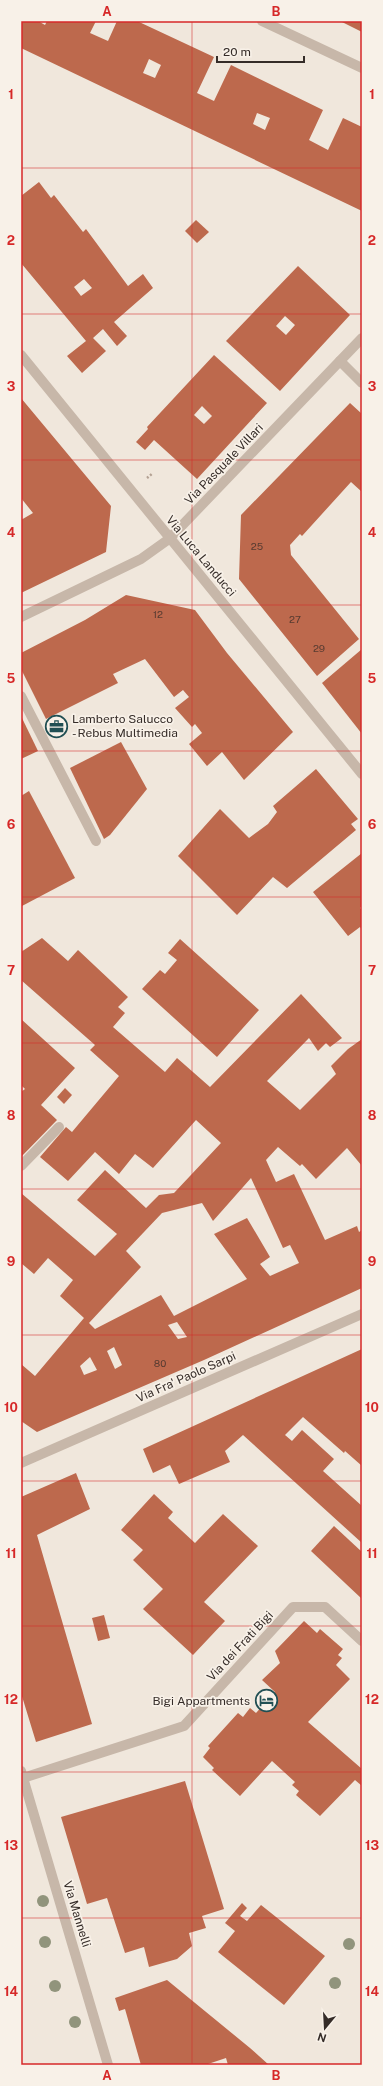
<svg xmlns="http://www.w3.org/2000/svg" width="383" height="2086" font-family="'Public Sans',sans-serif">
<style>
.building{fill:#bd694d;fill-rule:evenodd}
.lines{fill:none;stroke-linecap:round;stroke-linejoin:round}
.path{stroke:#b3a193;stroke-width:2.5;stroke-dasharray:2 2;stroke-linecap:butt}
.minor{stroke:#c7b7a9;stroke-width:10}
.tree{fill:#91947c}
.grid{fill:none;stroke:#d62828;stroke-width:1;stroke-opacity:0.55}
.labels{text-anchor:middle;stroke-width:3.5;stroke-linejoin:round;paint-order:stroke}
.number-label{font-size:10px;fill:#573b31}
.street-label{font-size:12px;fill:#352c28;stroke:#f8f1e8}
.poi-label{font-size:12px;fill:#352c28;stroke:#f8f1e8;text-anchor:start}
.neatline{fill:none;stroke:#d62828;stroke-width:1.5}
.grid-label{font-size:13px;text-anchor:middle;font-weight:bold;fill:#d62828}
</style>
<rect width="100%" height="100%" fill="#f0e7dc"/>
<g class="building">
<path d="M 21,21 L 38,21 L 45,25 L 47,21 L 96,21 L 90,33 L 108,41 L 117,21 L 137,21 L 214,57 L 197,93 L 214,101 L 231,65 L 323,110 L 309,140 L 328,150 L 343,118 L 362,127 L 362,211 L 21,48 ZM 149,59 L 161,65 L 155,78 L 143,73 ZM 257,113 L 270,118 L 265,130 L 253,124 Z"/>
<path d="M 340,21 L 362,21 L 362,32 Z"/>
<path d="M 39,182 L 51,198 L 54,195 L 83,232 L 86,229 L 128,286 L 143,274 L 153,288 L 114,322 L 127,336 L 117,346 L 103,329 L 93,338 L 106,351 L 82,373 L 67,356 L 86,341 L 21,263 L 21,196 ZM 84,279 L 92,288 L 81,296 L 74,287 Z"/>
<path d="M 196,220 L 209,232 L 197,243 L 185,231 Z"/>
<path d="M 298,266 L 350,315 L 280,391 L 226,341 ZM 285,316 L 295,325 L 286,335 L 276,326 Z"/>
<path d="M 214,355 L 267,403 L 197,479 L 154,440 L 145,450 L 136,442 L 148,429 L 147,427 ZM 202,406 L 212,416 L 204,424 L 194,415 Z"/>
<path d="M 21,398 L 111,506 L 106,552 L 21,593 L 21,520 L 33,513 L 21,498 Z"/>
<path d="M 350,403 L 362,414 L 362,492 L 351,482 L 302,536 L 300,534 L 290,545 L 291,555 L 359,639 L 317,676 L 239,579 L 241,515 Z"/>
<path d="M 126,595 L 195,610 L 227,653 L 293,732 L 244,780 L 222,752 L 207,766 L 189,744 L 202,733 L 195,724 L 192,727 L 175,708 L 189,697 L 183,690 L 174,697 L 145,659 L 113,674 L 118,683 L 46,719 L 21,669 L 21,653 L 85,620 Z"/>
<path d="M 362,649 L 362,734 L 322,683 Z"/>
<path d="M 21,716 L 38,751 L 21,759 Z"/>
<path d="M 121,742 L 147,789 L 110,835 L 104,839 L 70,768 Z"/>
<path d="M 316,769 L 358,819 L 351,824 L 356,830 L 287,888 L 273,877 L 237,915 L 178,856 L 220,809 L 249,838 L 268,824 L 277,812 L 273,806 Z"/>
<path d="M 29,791 L 75,878 L 22,906 L 21,796 Z"/>
<path d="M 362,853 L 362,906 L 360,908 L 362,910 L 362,930 L 360,927 L 348,936 L 313,892 Z"/>
<path d="M 42,938 L 68,961 L 78,950 L 128,997 L 118,1007 L 125,1013 L 113,1027 L 165,1072 L 177,1058 L 210,1087 L 301,994 L 342,1038 L 330,1047 L 326,1043 L 318,1051 L 309,1038 L 267,1081 L 300,1110 L 336,1074 L 331,1066 L 348,1049 L 362,1039 L 362,1166 L 347,1148 L 316,1179 L 302,1164 L 300,1166 L 278,1147 L 266,1160 L 276,1182 L 294,1174 L 325,1240 L 357,1226 L 359,1232 L 362,1230 L 362,1288 L 204,1360 L 37,1432 L 21,1421 L 21,1364 L 35,1376 L 84,1318 L 60,1296 L 73,1280 L 48,1258 L 34,1274 L 21,1263 L 21,1193 L 95,1256 L 117,1234 L 77,1200 L 105,1170 L 146,1208 L 159,1195 L 174,1193 L 221,1143 L 196,1120 L 153,1168 L 135,1154 L 119,1174 L 95,1152 L 68,1181 L 40,1157 L 66,1127 L 72,1132 L 119,1076 L 90,1050 L 95,1045 L 21,980 L 21,952 ZM 251,1178 L 283,1248 L 290,1245 L 299,1263 L 270,1276 L 260,1264 L 270,1257 L 247,1218 L 214,1234 L 247,1279 L 174,1316 L 161,1295 L 95,1329 L 89,1323 L 141,1267 L 126,1251 L 162,1213 L 202,1203 L 213,1221 ZM 177,1322 L 187,1337 L 178,1339 L 168,1325 ZM 114,1347 L 122,1365 L 115,1369 L 107,1351 ZM 90,1357 L 97,1370 L 84,1375 L 80,1366 Z"/>
<path d="M 180,939 L 259,1010 L 217,1057 L 142,989 L 160,970 L 165,974 L 177,960 L 168,953 Z"/>
<path d="M 21,1019 L 75,1068 L 41,1105 L 57,1120 L 21,1157 L 21,1092 L 25,1089 L 21,1085 Z"/>
<path d="M 65,1088 L 72,1095 L 64,1104 L 57,1097 Z"/>
<path d="M 362,1349 L 362,1466 L 345,1451 L 344,1453 L 303,1417 L 285,1435 L 292,1441 L 302,1430 L 334,1459 L 323,1471 L 362,1506 L 362,1543 L 243,1435 L 225,1451 L 230,1462 L 179,1484 L 170,1465 L 153,1473 L 143,1449 Z"/>
<path d="M 76,1473 L 90,1509 L 37,1535 L 92,1724 L 36,1742 L 21,1693 L 21,1497 Z"/>
<path d="M 154,1494 L 173,1512 L 168,1518 L 195,1543 L 223,1514 L 258,1546 L 204,1602 L 225,1621 L 193,1655 L 143,1609 L 163,1589 L 133,1560 L 143,1550 L 121,1530 Z"/>
<path d="M 334,1526 L 362,1552 L 362,1599 L 311,1551 Z"/>
<path d="M 104,1615 L 110,1638 L 98,1641 L 92,1618 Z"/>
<path d="M 304,1621 L 317,1633 L 320,1629 L 343,1649 L 338,1655 L 342,1658 L 336,1665 L 350,1679 L 308,1722 L 362,1769 L 362,1786 L 355,1780 L 320,1816 L 296,1795 L 299,1791 L 292,1785 L 295,1782 L 272,1761 L 240,1796 L 212,1770 L 214,1768 L 203,1757 L 210,1748 L 208,1746 L 238,1713 L 243,1717 L 250,1708 L 256,1713 L 275,1692 L 262,1680 L 280,1663 L 275,1651 Z"/>
<path d="M 185,1781 L 224,1909 L 202,1916 L 206,1928 L 189,1933 L 192,1946 L 177,1959 L 149,1967 L 144,1947 L 125,1953 L 107,1898 L 87,1904 L 61,1817 Z"/>
<path d="M 242,1903 L 247,1908 L 240,1916 L 247,1921 L 261,1905 L 325,1956 L 284,2005 L 218,1952 L 235,1931 L 225,1923 Z"/>
<path d="M 167,1980 L 250,2048 L 269,2065 L 228,2065 L 226,2058 L 205,2065 L 141,2065 L 125,2009 L 119,2011 L 115,1998 Z"/>
</g>
<g class="lines">
<path class="path" d="M 147,478 L 153,473"/>
<g class="minor">
<path d="M 262,21 L 362,68"/>
<path d="M 21,355 L 362,774"/>
<path d="M 340,361 L 362,383"/>
<path d="M 21,617 L 141,559 L 169,539 L 362,338"/>
<path d="M 21,696 L 96,841"/>
<path d="M 21,1166 L 59,1127"/>
<path d="M 21,1463 L 362,1314"/>
<path d="M 21,1771 L 108,2065"/>
<path d="M 23,1778 L 184,1726 L 293,1607 L 325,1607 L 362,1641"/>
</g>
</g>
<g class="tree">
<circle cx="43" cy="1901" r="6"/>
<circle cx="45" cy="1942" r="6"/>
<circle cx="349" cy="1944" r="6"/>
<circle cx="335" cy="1983" r="6"/>
<circle cx="55" cy="1986" r="6"/>
<circle cx="75" cy="2022" r="6"/>
</g>
<path class="grid" d="M 192,21 L 192,2065M 21,168 L 362,168M 21,314 L 362,314M 21,460 L 362,460M 21,605 L 362,605M 21,751 L 362,751M 21,897 L 362,897M 21,1043 L 362,1043M 21,1189 L 362,1189M 21,1335 L 362,1335M 21,1481 L 362,1481M 21,1626 L 362,1626M 21,1772 L 362,1772M 21,1918 L 362,1918"/>
<defs>
<symbol id="office-ring" viewBox="-11 -11 22 22"><circle r="9.5" fill="#f8f1e8" stroke="#214f53" stroke-width="1.5"/><path d="M-6-3h4V-5.5h4V-3h4V5H-6ZM-1-4.5V-3h2v-1.5ZM-6 0V1H6V0Z" fill="#214f53"/></symbol>
<symbol id="hotel-ring" viewBox="-11 -11 22 22"><circle r="9.5" fill="#f8f1e8" stroke="#214f53" stroke-width="1.5"/><path d="M-6-4.5h1.5V1H6V5H4.5V3h-9V5H-6ZM-4 0a1.8 1.8 0 1 1 3.6 0ZM.5 0V-2.5h3Q6-2.5 6 0Z" fill="#214f53"/></symbol>
</defs>
<g fill-rule="evenodd">
<use href="#office-ring" x="44" y="714" width="25" height="25"/>
<use href="#hotel-ring" x="254" y="1688" width="25" height="25"/>
</g>
<g class="labels">
<g class="number-label">
<text x="257" y="550">25</text>
<text x="158" y="618">12</text>
<text x="295" y="623">27</text>
<text x="319" y="652">29</text>
<text x="160" y="1367">80</text>
</g>
<g class="street-label">
<text transform="translate(224 464) rotate(-46)" y="4">Via Pasquale Villari</text>
<text transform="translate(201 556) rotate(50)" y="4">Via Luca Landucci</text>
<text transform="translate(186 1377) rotate(-24)" y="4">Via Fra' Paolo Sarpi</text>
<text transform="translate(240 1646) rotate(-47)" y="4">Via dei Frati Bigi</text>
<text transform="translate(77 1914) rotate(73)" y="4">Via Mannelli</text>
</g>
<g class="poi-label">
<text x="72" y="723">Lamberto Salucco<tspan x="72" dy="14">- Rebus Multimedia</tspan></text>
<text x="250" y="1705" text-anchor="end">Bigi Appartments</text>
</g>
</g>
<rect width="383" height="2086" fill="none" stroke="#f8f1e8" stroke-width="44"/>
<g transform="translate(325 2028) rotate(198)" stroke="#f8f1e8" stroke-width="3" paint-order="stroke">
<path d="M0-3L7 15L0 10L-7 15Z" fill="#352c28"/>
<text y="-6" font-size="11" font-weight="bold" text-anchor="middle" fill="#352c28">N</text>
</g>
<path d="M217 56v6h87v-6" fill="none" stroke="#352c28" stroke-width="2"/>
<text x="223" y="56" font-size="12" fill="#352c28" stroke="#f8f1e8" stroke-width="3" paint-order="stroke">20 m</text>
<rect x="22" y="22" width="339" height="2042" class="neatline"/>
<g class="grid-label">
<text x="107" y="16">A</text>
<text x="276" y="16">B</text>
<text x="11" y="99">1</text>
<text x="372" y="99">1</text>
<text x="11" y="245">2</text>
<text x="372" y="245">2</text>
<text x="11" y="391">3</text>
<text x="372" y="391">3</text>
<text x="11" y="537">4</text>
<text x="372" y="537">4</text>
<text x="11" y="683">5</text>
<text x="372" y="683">5</text>
<text x="11" y="829">6</text>
<text x="372" y="829">6</text>
<text x="11" y="975">7</text>
<text x="372" y="975">7</text>
<text x="11" y="1120">8</text>
<text x="372" y="1120">8</text>
<text x="11" y="1266">9</text>
<text x="372" y="1266">9</text>
<text x="11" y="1412">10</text>
<text x="372" y="1412">10</text>
<text x="11" y="1558">11</text>
<text x="372" y="1558">11</text>
<text x="11" y="1704">12</text>
<text x="372" y="1704">12</text>
<text x="11" y="1850">13</text>
<text x="372" y="1850">13</text>
<text x="11" y="1996">14</text>
<text x="372" y="1996">14</text>
<text x="107" y="2080">A</text>
<text x="276" y="2080">B</text>
</g>
</svg>
